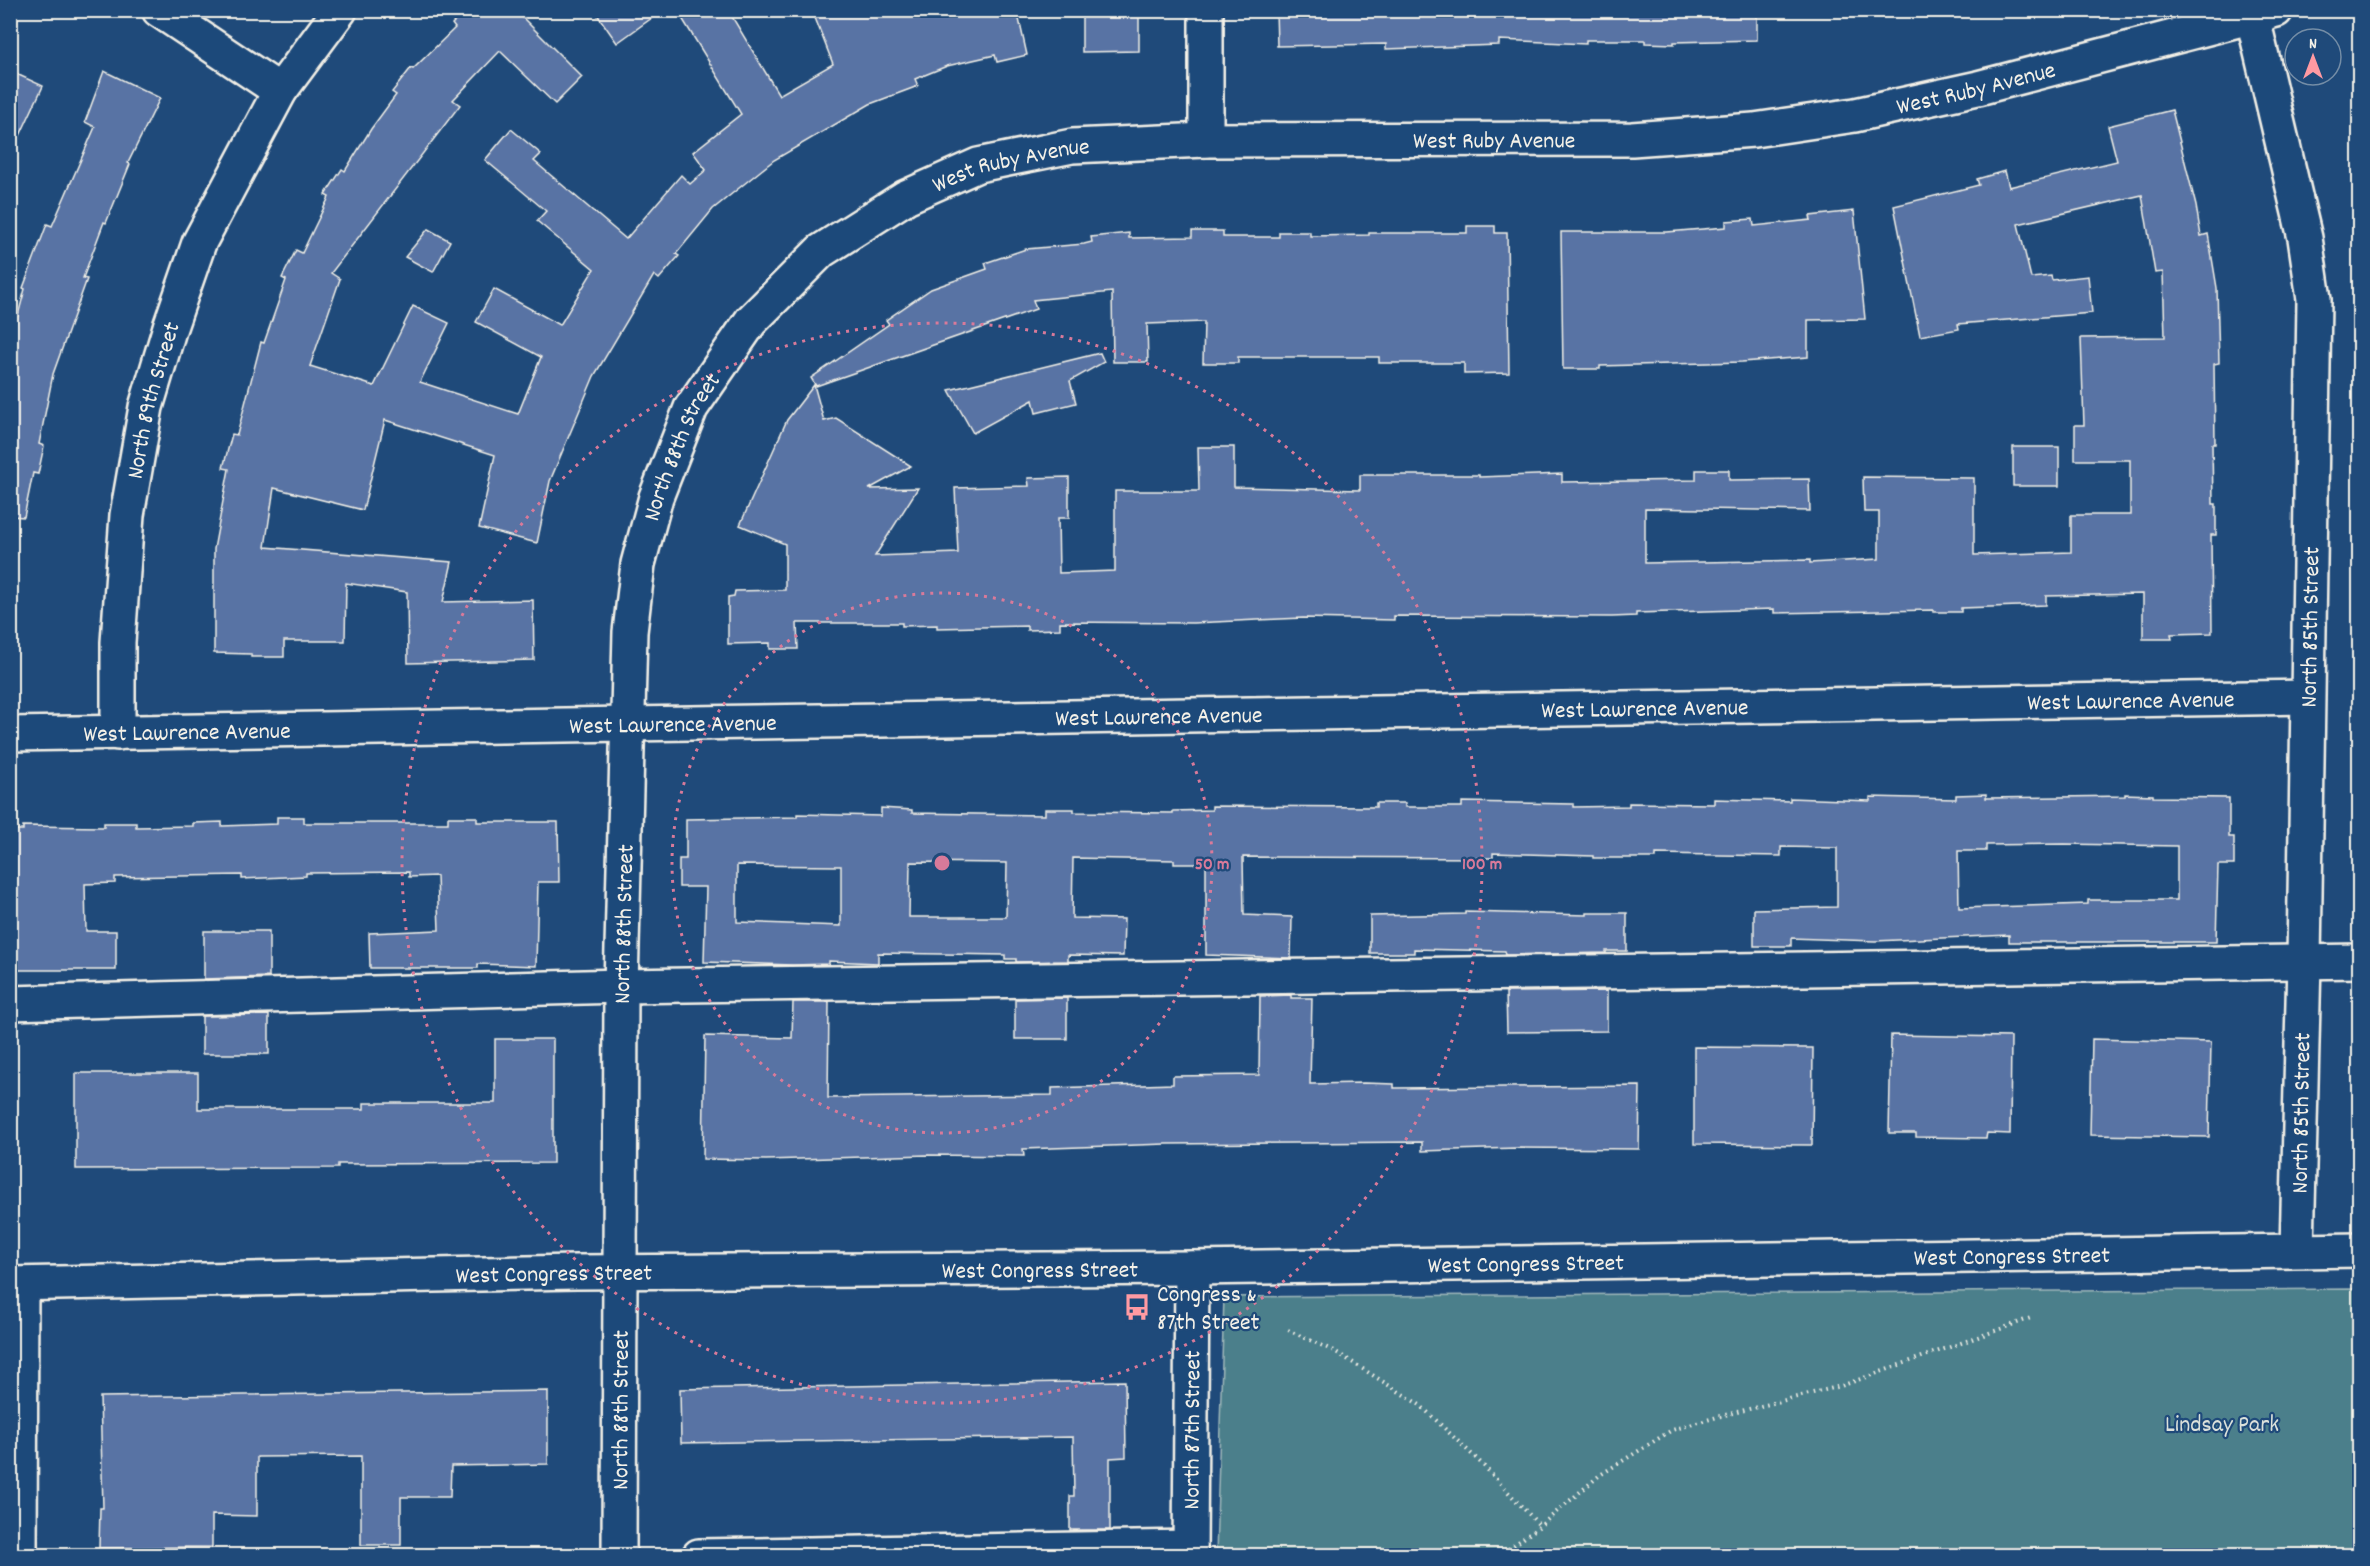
<svg xmlns="http://www.w3.org/2000/svg" width="2370" height="1566" font-family="Dekko,sans-serif">
<style>
.green{fill:#4c7f8b;stroke:#a0b8ba;stroke-width:1.5}
.building{fill:#5873a4;stroke:#f4f1e8;stroke-width:1.5;fill-rule:evenodd}
.lines{fill:none;stroke-linecap:round;stroke-linejoin:round}
.minor-casing{stroke:#f4f1e8;stroke-width:38}
.path{stroke:#f4f1e8;stroke-width:4;stroke-dasharray:1.5 4.5;stroke-linecap:butt}
.minor{stroke:#1f4a7a;stroke-width:33}
.ring{fill:none;stroke:#d87a9a;stroke-width:3;stroke-dasharray:3 6}
.labels{text-anchor:middle;stroke-width:4.5;stroke-linejoin:round;paint-order:stroke}
.street-label{font-size:24px;fill:#f4f1e8;stroke:#1f4a7a}
.poi-label{font-size:24px;fill:#f4f1e8;stroke:#1f4a7a;text-anchor:start}
.park-label{font-size:24px;fill:#dbe0da;stroke:#1f4a7a}
.centre{fill:#d87a9a;stroke:#1f4a7a;stroke-width:3}
.ring-label{font-size:18px;text-anchor:middle;font-weight:bold;fill:#d87a9a;stroke:#1f4a7a;stroke-width:4.5;stroke-linejoin:round;paint-order:stroke}
</style>
<rect width="100%" height="100%" fill="#1f4a7a"/>
<filter id="ink" filterUnits="userSpaceOnUse"><feTurbulence type="fractalNoise" baseFrequency=".0167" numOctaves="2"/><feDisplacementMap in="SourceGraphic" scale="12" xChannelSelector="R" yChannelSelector="G"/><feConvolveMatrix kernelMatrix="1 2 1 2 8 2 1 2 1" color-interpolation-filters="sRGB"/></filter>
<g filter="url(#ink)">
<path class="green" d="M 2359,1289 L 2359,1555 L 1216,1555 L 1224,1297 Z"/>
<g class="building">
<path d="M 466,10 L 515,10 L 582,77 L 555,104 L 500,51 L 453,100 L 460,105 L 331,273 L 340,279 L 310,366 L 374,386 L 413,306 L 449,323 L 420,382 L 518,414 L 541,357 L 476,322 L 494,289 L 560,325 L 594,269 L 537,221 L 546,211 L 485,160 L 511,129 L 541,154 L 534,161 L 626,239 L 681,175 L 690,184 L 706,170 L 693,152 L 741,114 L 677,10 L 728,10 L 779,95 L 833,64 L 812,10 L 1017,10 L 1027,55 L 997,62 L 995,55 L 947,66 L 915,79 L 918,86 L 870,104 L 774,160 L 713,209 L 676,254 L 679,256 L 659,279 L 654,275 L 594,376 L 550,481 L 537,543 L 479,528 L 495,455 L 385,420 L 363,510 L 274,488 L 265,547 L 452,562 L 443,602 L 533,600 L 534,660 L 408,663 L 407,592 L 346,583 L 345,641 L 284,641 L 284,657 L 251,657 L 251,654 L 214,653 L 214,549 L 229,469 L 223,468 L 232,434 L 237,435 L 261,342 L 264,343 L 286,280 L 282,278 L 296,250 L 302,253 L 329,197 L 325,195 L 342,169 L 345,171 L 371,129 L 396,95 L 392,92 L 411,68 L 413,69 L 455,28 L 452,24 Z"/>
<path d="M 594,10 L 663,10 L 617,43 Z"/>
<path d="M 1082,10 L 1139,10 L 1139,51 L 1082,52 Z"/>
<path d="M 1276,10 L 1757,10 L 1757,40 L 1674,42 L 1674,44 L 1645,43 L 1645,40 L 1586,40 L 1586,44 L 1499,40 L 1499,45 L 1386,49 L 1386,44 L 1277,46 Z"/>
<path d="M 10,71 L 43,86 L 10,157 Z"/>
<path d="M 104,71 L 160,98 L 128,163 L 130,164 L 106,223 L 104,222 L 83,278 L 87,279 L 53,374 L 39,444 L 44,446 L 38,474 L 33,473 L 24,517 L 10,516 L 10,345 L 25,289 L 23,288 L 47,224 L 52,226 L 95,127 L 85,122 Z"/>
<path d="M 2172,110 L 2196,206 L 2201,236 L 2208,234 L 2217,288 L 2219,363 L 2214,364 L 2215,444 L 2212,444 L 2213,504 L 2216,504 L 2216,535 L 2211,535 L 2212,633 L 2171,634 L 2172,639 L 2143,639 L 2143,594 L 2046,596 L 2046,605 L 1961,608 L 1961,612 L 1933,612 L 1933,610 L 1774,613 L 1774,609 L 1636,613 L 1636,616 L 1612,617 L 1394,616 L 1394,620 L 1303,618 L 1193,623 L 1060,622 L 1060,629 L 1027,630 L 1027,626 L 937,628 L 937,625 L 902,626 L 902,623 L 797,623 L 798,649 L 770,649 L 770,643 L 728,644 L 728,597 L 734,596 L 735,591 L 785,590 L 785,544 L 740,525 L 787,420 L 814,385 L 824,421 L 836,418 L 911,466 L 869,489 L 918,488 L 875,556 L 958,553 L 955,488 L 1029,486 L 1028,478 L 1069,477 L 1069,518 L 1058,518 L 1059,573 L 1115,571 L 1115,491 L 1199,491 L 1198,447 L 1234,447 L 1234,487 L 1360,490 L 1360,475 L 1479,475 L 1479,477 L 1562,474 L 1562,482 L 1696,480 L 1696,470 L 1729,470 L 1729,480 L 1809,479 L 1810,511 L 1645,508 L 1645,563 L 1810,560 L 1810,563 L 1879,559 L 1879,512 L 1864,512 L 1863,477 L 1974,478 L 1974,555 L 2071,552 L 2071,515 L 2130,515 L 2130,460 L 2075,460 L 2075,425 L 2084,425 L 2081,338 L 2165,337 L 2163,272 L 2155,273 L 2142,195 L 2018,224 L 2031,278 L 2051,276 L 2052,280 L 2088,276 L 2092,313 L 1958,324 L 1959,329 L 1920,336 L 1894,206 L 1979,185 L 1977,179 L 2005,171 L 2009,187 L 2117,161 L 2108,126 Z"/>
<path d="M 1854,211 L 1865,319 L 1808,320 L 1808,357 L 1742,362 L 1600,366 L 1600,369 L 1563,369 L 1561,232 L 1667,232 L 1726,227 L 1726,221 L 1753,219 L 1754,226 L 1811,220 L 1810,216 Z"/>
<path d="M 1467,226 L 1495,226 L 1495,233 L 1507,233 L 1509,373 L 1464,374 L 1464,363 L 1379,363 L 1379,357 L 1238,357 L 1238,363 L 1203,363 L 1204,322 L 1147,324 L 1148,362 L 1113,362 L 1112,292 L 1033,300 L 1036,309 L 816,386 L 811,378 L 889,324 L 886,320 L 931,289 L 987,269 L 985,263 L 1026,249 L 1084,244 L 1092,242 L 1091,237 L 1129,233 L 1129,238 L 1192,237 L 1192,231 L 1223,231 L 1223,237 L 1279,237 L 1279,232 L 1310,232 L 1310,236 L 1369,235 L 1369,233 L 1467,233 Z"/>
<path d="M 428,229 L 450,241 L 433,272 L 405,257 Z"/>
<path d="M 1100,353 L 1104,362 L 1070,381 L 1076,403 L 1036,413 L 1033,400 L 973,433 L 949,390 Z"/>
<rect x="2013" y="447" width="46" height="39"/>
<path d="M 1986,794 L 1986,798 L 2125,796 L 2125,794 L 2153,795 L 2153,797 L 2229,798 L 2229,837 L 2234,837 L 2234,865 L 2218,865 L 2216,942 L 2009,942 L 2009,935 L 1875,941 L 1791,938 L 1791,946 L 1754,946 L 1754,909 L 1837,907 L 1837,848 L 1781,847 L 1781,856 L 1656,854 L 1656,858 L 1593,858 L 1593,856 L 1493,853 L 1493,858 L 1243,857 L 1244,915 L 1292,917 L 1291,958 L 1206,955 L 1206,864 L 1174,864 L 1174,860 L 1073,858 L 1072,918 L 1124,919 L 1123,956 L 1068,955 L 1068,961 L 1016,962 L 1016,959 L 1005,959 L 1005,955 L 878,953 L 878,963 L 829,961 L 829,964 L 793,965 L 704,962 L 706,887 L 679,887 L 679,859 L 686,859 L 686,819 L 797,817 L 797,814 L 881,816 L 881,808 L 912,810 L 912,813 L 1045,815 L 1045,809 L 1074,809 L 1074,812 L 1173,813 L 1173,811 L 1212,810 L 1212,806 L 1376,807 L 1376,803 L 1405,803 L 1405,807 L 1462,807 L 1462,802 L 1573,804 L 1573,807 L 1629,806 L 1629,803 L 1714,804 L 1714,799 L 1790,801 L 1790,798 L 1870,801 L 1870,797 L 1956,799 L 1956,795 ZM 2064,844 L 2177,846 L 2177,900 L 2088,900 L 2088,904 L 1959,908 L 1958,851 L 1986,851 L 1986,845 ZM 910,862 L 1007,863 L 1006,917 L 909,917 ZM 737,865 L 841,866 L 841,926 L 737,922 Z"/>
<path d="M 277,817 L 304,817 L 304,823 L 448,823 L 448,817 L 477,817 L 477,822 L 558,822 L 559,882 L 538,882 L 536,966 L 478,964 L 478,968 L 370,968 L 369,933 L 439,930 L 437,876 L 409,877 L 409,872 L 306,873 L 306,876 L 242,879 L 242,875 L 115,877 L 115,883 L 85,884 L 86,931 L 116,931 L 116,970 L 12,970 L 14,879 L 10,879 L 10,830 L 23,830 L 23,826 L 104,827 L 104,823 L 136,823 L 136,827 L 193,826 L 193,823 L 222,822 L 222,826 L 277,824 Z"/>
<path d="M 1465,912 L 1587,915 L 1587,913 L 1627,913 L 1627,951 L 1606,951 L 1606,953 L 1506,955 L 1505,951 L 1414,949 L 1414,953 L 1370,953 L 1370,916 L 1465,914 Z"/>
<path d="M 204,931 L 269,931 L 269,977 L 204,979 Z"/>
<path d="M 1607,991 L 1607,1031 L 1507,1032 L 1506,992 Z"/>
<path d="M 1291,995 L 1291,998 L 1312,998 L 1310,1084 L 1364,1083 L 1394,1084 L 1394,1088 L 1640,1086 L 1639,1149 L 1516,1148 L 1422,1151 L 1422,1142 L 1166,1144 L 1023,1149 L 1024,1156 L 927,1155 L 766,1160 L 703,1159 L 705,1036 L 792,1038 L 793,1002 L 829,1002 L 828,1098 L 1052,1095 L 1052,1088 L 1173,1084 L 1173,1076 L 1259,1075 L 1260,996 Z"/>
<path d="M 1067,998 L 1067,1039 L 1015,1039 L 1015,999 Z"/>
<path d="M 269,1015 L 269,1054 L 202,1054 L 202,1016 Z"/>
<path d="M 1891,1035 L 2011,1037 L 2010,1134 L 1987,1133 L 1986,1138 L 1916,1137 L 1916,1133 L 1889,1133 Z"/>
<path d="M 495,1039 L 553,1039 L 553,1163 L 338,1164 L 338,1168 L 76,1169 L 76,1073 L 198,1073 L 198,1109 L 364,1109 L 364,1103 L 495,1103 Z"/>
<path d="M 2092,1039 L 2211,1042 L 2209,1137 L 2090,1135 Z"/>
<path d="M 1694,1047 L 1813,1048 L 1812,1145 L 1694,1144 Z"/>
<path d="M 1125,1381 L 1126,1457 L 1110,1458 L 1110,1530 L 1070,1530 L 1070,1496 L 1074,1496 L 1073,1437 L 681,1443 L 680,1389 Z"/>
<path d="M 548,1391 L 548,1464 L 451,1466 L 450,1497 L 401,1497 L 401,1545 L 361,1545 L 361,1456 L 257,1457 L 257,1516 L 212,1515 L 212,1547 L 99,1548 L 100,1508 L 103,1508 L 100,1397 Z"/>
</g>
<g class="lines">
<defs>
<g id="minor">
<path d="M 159,10 L 280,91"/>
<path d="M 1206,10 L 1206,140"/>
<path d="M 2251,10 L 2305,238 L 2314,299 L 2304,961 L 2297,1250"/>
<path id="s1" d="M 118,733 L 118,642 L 127,515 L 146,407 L 170,327 L 199,243 L 280,91 L 340,10"/>
<path id="s2" d="M 10,734 L 2307,697"/>
<path d="M 10,1003 L 621,986 L 2360,961"/>
<path id="s3" d="M 10,1284 L 576,1272 L 1192,1268 L 2360,1250"/>
<path d="M 20,1556 L 21,1285"/>
<path id="s4" d="M 619,1556 L 621,986 L 630,632 L 638,564 L 656,497 L 691,408 L 751,321 L 821,251 L 906,197 L 978,165 L 1072,146 L 1206,140 L 1632,139 L 1754,130 L 1855,115 L 1978,88 L 2276,10"/>
<path d="M 699,1556 L 1190,1547"/>
<path id="s5" d="M 1190,1556 L 1192,1268"/>
</g>
</defs>
<use href="#minor" class="minor-casing"/>
<g class="path">
<path d="M 1288,1330 L 1336,1352 L 1420,1405 L 1481,1463 L 1540,1526"/>
<path d="M 1499,1556 L 1540,1526 L 1600,1475 L 1672,1430 L 1721,1416 L 1841,1386 L 2031,1318"/>
</g>
<use href="#minor" class="minor"/>
</g>
</g>
<g class="ring">
<circle cx="942" cy="863" r="270"/>
<circle cx="942" cy="863" r="540"/>
</g>
<defs>
<symbol id="bus-bare" viewBox="-9 -9 18 18"><path d="M-5-6H5V4H4V6H2V4H-2V6H-4V4H-5ZM-3.5-4V0h7V-4ZM-3.5 1.2v1.5H-2V1.2ZM2 1.2v1.5H3.5V1.2Z" fill="#ff9aa2" stroke="#1f4a7a" stroke-width="2.5" paint-order="stroke"/></symbol>
</defs>
<g fill-rule="evenodd">
<use href="#bus-bare" x="1118" y="1288" width="38" height="38"/>
</g>
<g class="labels">
<g class="street-label">
<text dy="8" stroke="none"><textPath href="#s4" startOffset="2546">West Ruby Avenue</textPath></text>
<text dy="8" stroke="none"><textPath href="#s4" startOffset="2060">West Ruby Avenue</textPath></text>
<text dy="8" stroke="none"><textPath href="#s4" startOffset="1574">West Ruby Avenue</textPath></text>
<text dy="8" stroke="none"><textPath href="#s1" startOffset="336">North 89th Street</textPath></text>
<text dy="8" stroke="none"><textPath href="#s4" startOffset="1118">North 88th Street</textPath></text>
<text transform="translate(2309 627) rotate(-89)" y="8">North 85th Street</text>
<text dy="8" stroke="none"><textPath href="#s2" startOffset="2121">West Lawrence Avenue</textPath></text>
<text dy="8" stroke="none"><textPath href="#s2" startOffset="1635">West Lawrence Avenue</textPath></text>
<text dy="8" stroke="none"><textPath href="#s2" startOffset="1149">West Lawrence Avenue</textPath></text>
<text dy="8" stroke="none"><textPath href="#s2" startOffset="663">West Lawrence Avenue</textPath></text>
<text dy="8" stroke="none"><textPath href="#s2" startOffset="177">West Lawrence Avenue</textPath></text>
<text dy="8" stroke="none"><textPath href="#s4" startOffset="632">North 88th Street</textPath></text>
<text transform="translate(2300 1113) rotate(-89)" y="8">North 85th Street</text>
<text dy="8" stroke="none"><textPath href="#s3" startOffset="2002">West Congress Street</textPath></text>
<text dy="8" stroke="none"><textPath href="#s3" startOffset="1516">West Congress Street</textPath></text>
<text dy="8" stroke="none"><textPath href="#s3" startOffset="1030">West Congress Street</textPath></text>
<text dy="8" stroke="none"><textPath href="#s3" startOffset="544">West Congress Street</textPath></text>
<text dy="8" stroke="none"><textPath href="#s4" startOffset="146">North 88th Street</textPath></text>
<text dy="8" stroke="none"><textPath href="#s5" startOffset="126">North 87th Street</textPath></text>
</g>
<g class="poi-label">
<text x="1157" y="1301">Congress &amp;<tspan x="1157" dy="28">87th Street</tspan></text>
</g>
<g class="park-label">
<text x="2222" y="1431">Lindsay Park</text>
</g>
</g>
<circle cx="942" cy="863" r="9" class="centre"/>
<g class="ring-label">
<text x="1212" y="869">50 m</text>
<text x="1482" y="869">100 m</text>
</g>
<rect width="2370" height="1566" fill="none" stroke="#1f4a7a" stroke-width="36"/>
<rect x="18" y="18" width="2334" height="1530" fill="none" stroke="#f4f1e8" stroke-width="2" filter="url(#ink)"/>
<g transform="translate(2313 57)"><circle r="28" fill="#1f4a7a" stroke="#748da6" stroke-width="1.5"/>
<path d="M0-4.5L10 22L0 15L-10 22Z" fill="#ff9aa2"/>
<text y="-9" font-size="16" font-weight="bold" text-anchor="middle" fill="#f4f1e8">N</text>
</g>
</svg>
